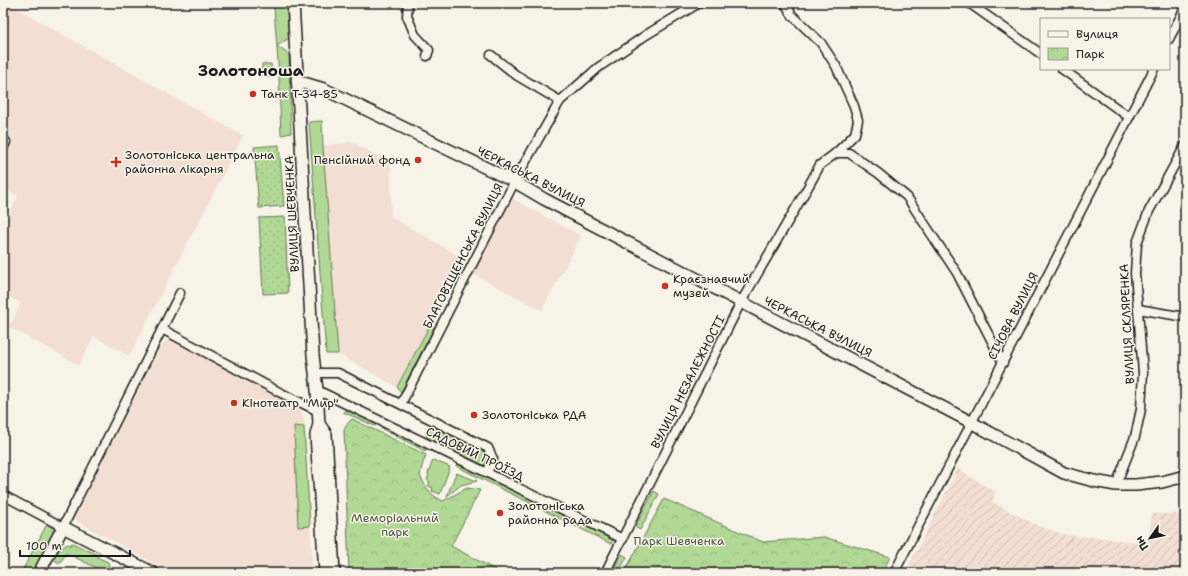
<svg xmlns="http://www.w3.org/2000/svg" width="1188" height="576" font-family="'Shantell Sans',sans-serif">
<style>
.built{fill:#f2ded2}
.industrial{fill:url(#industrial-furrows)}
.grass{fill:#b1d995;stroke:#667a58}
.park{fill:url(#park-crowns);stroke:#667a58}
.garden{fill:url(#garden-dots);stroke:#667a58}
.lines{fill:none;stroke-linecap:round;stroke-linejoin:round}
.street-casing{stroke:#1c1c1c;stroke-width:11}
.secondary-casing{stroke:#1c1c1c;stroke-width:14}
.street{stroke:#f7f3e8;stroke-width:8}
.secondary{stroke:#f7f3e8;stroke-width:11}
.poi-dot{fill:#c8321e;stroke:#f7f3e8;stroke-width:1.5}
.labels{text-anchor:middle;stroke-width:3;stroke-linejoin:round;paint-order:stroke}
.poi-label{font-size:12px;fill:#1c1c1c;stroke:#f7f3e8;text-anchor:start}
.street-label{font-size:12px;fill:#1c1c1c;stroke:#f7f3e8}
.park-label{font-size:12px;fill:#495540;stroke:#f7f3e8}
.district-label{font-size:16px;font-weight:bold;fill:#1c1c1c;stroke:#f7f3e8}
</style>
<defs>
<pattern id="industrial-furrows" width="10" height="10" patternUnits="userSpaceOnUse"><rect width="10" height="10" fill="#f2ded2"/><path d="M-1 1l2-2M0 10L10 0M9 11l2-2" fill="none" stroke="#cfbeb4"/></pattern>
<pattern id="park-crowns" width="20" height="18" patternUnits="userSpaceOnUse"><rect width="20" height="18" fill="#b1d995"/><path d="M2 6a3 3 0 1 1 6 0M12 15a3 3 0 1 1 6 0" fill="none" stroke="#98ba80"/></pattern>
<pattern id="garden-dots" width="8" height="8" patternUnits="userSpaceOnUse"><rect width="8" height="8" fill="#b1d995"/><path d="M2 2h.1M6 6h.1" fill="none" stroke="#98ba80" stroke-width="1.8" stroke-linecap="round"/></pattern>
</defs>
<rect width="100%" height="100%" fill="#f7f3e8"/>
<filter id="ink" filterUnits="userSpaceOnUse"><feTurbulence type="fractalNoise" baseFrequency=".025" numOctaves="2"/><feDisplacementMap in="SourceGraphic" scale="8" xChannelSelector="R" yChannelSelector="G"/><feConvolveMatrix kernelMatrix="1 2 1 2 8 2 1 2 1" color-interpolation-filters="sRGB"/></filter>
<g filter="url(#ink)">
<g class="built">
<path d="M 3,3 L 7,3 L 243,136 L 129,356 L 94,336 L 79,365 L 9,327 L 21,303 L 3,294 L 3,229 L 18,196 L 3,188 Z"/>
<path d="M 351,142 L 391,163 L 391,217 L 465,259 L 397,387 L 338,354 L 323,146 Z"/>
<path d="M 511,198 L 581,236 L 542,310 L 473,274 Z"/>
<path d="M 169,339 L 173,340 L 295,404 L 300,409 L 304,420 L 313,573 L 172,573 L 73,519 L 161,346 L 166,341 Z"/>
</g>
<path class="industrial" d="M 958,469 L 995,492 L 992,502 L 1038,526 L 1067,535 L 1148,543 L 1152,514 L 1185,514 L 1185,573 L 905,573 Z"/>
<g class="grass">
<path d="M 287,6 L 289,38 L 277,46 L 289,55 L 291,133 L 281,135 L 279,76 L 274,7 Z"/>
<path d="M 262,64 L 271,64 L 272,73 L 269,73 L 270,77 L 265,77 L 265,75 L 260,75 L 260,71 L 262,70 Z"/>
<path d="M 322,121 L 323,146 L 338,354 L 326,354 L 309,122 Z"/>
<path d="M 431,323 L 434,328 L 401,392 L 397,387 Z"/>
<path d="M 352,407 L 378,420 L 375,426 L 343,412 Z"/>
<path d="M 382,422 L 428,444 L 425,451 L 380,428 Z"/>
<path d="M 432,424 L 484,450 L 489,457 L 485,466 L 426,437 Z"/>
<path d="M 294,426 L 304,427 L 310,526 L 298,527 Z"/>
<path d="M 433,460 L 450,467 L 440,494 L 432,491 L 433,488 L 428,486 L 430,482 L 427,480 L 429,475 L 428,474 Z"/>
<path d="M 458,462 L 613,540 L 611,544 L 456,466 Z"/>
<path d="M 456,473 L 477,481 L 461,485 L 447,496 Z"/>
<path d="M 654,491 L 659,494 L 640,530 L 635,527 Z"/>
<path d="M 47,524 L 55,530 L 53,534 L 32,573 L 21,573 Z"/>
<path d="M 72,543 L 98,555 L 97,557 L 108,562 L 109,567 L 115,570 L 114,573 L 107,573 L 66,553 L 60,563 L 52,559 L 58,551 L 67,544 L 70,545 Z"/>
<path d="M 622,554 L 627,557 L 618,573 L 612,573 Z"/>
</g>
<g class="park">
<path d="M 352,419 L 426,455 L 422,466 L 420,476 L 426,487 L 434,496 L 443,501 L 467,488 L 480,490 L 451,546 L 501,573 L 349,573 L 344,430 L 348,423 Z"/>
<path d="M 664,499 L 763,542 L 824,537 L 890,557 L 882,573 L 624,573 Z"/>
</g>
<g class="garden">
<path d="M 279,145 L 284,206 L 259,208 L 254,147 Z"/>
<path d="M 285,217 L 288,293 L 263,294 L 259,218 Z"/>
</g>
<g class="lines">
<defs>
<g id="street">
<path d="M 408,3 L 407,16 L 415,35 L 429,50 L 427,56"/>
<path d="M 969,3 L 1041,54"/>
<path d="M 1169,39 L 1185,8"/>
<path d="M 491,55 L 516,75 L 560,101"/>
<path d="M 1062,69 L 1129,117"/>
<path d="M 3,148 L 6,142"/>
<path d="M 836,153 L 849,153 L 878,173 L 907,197 L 957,273 L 1003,363"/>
<path d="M 1138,309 L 1185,317"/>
<path d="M 162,329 L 281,393 L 318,411"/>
<path d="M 315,373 L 338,373 L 488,448 L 493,459 L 487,473"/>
<path d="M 317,390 L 623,539"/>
<path d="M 401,404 L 518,175 L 560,101 L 599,67 L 646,35 L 699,3"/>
<path d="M 1116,485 L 1135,437 L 1141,409 L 1143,373 L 1135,273 L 1137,243 L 1149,211 L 1185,146"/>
<path d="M 3,495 L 63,527 L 180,293"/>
<path d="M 605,573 L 741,302 L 808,187 L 820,165 L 836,153 L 855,134 L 858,120 L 854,106 L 836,66 L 821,43 L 792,15 L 785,3"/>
<path d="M 894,573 L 1154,69"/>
</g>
<g id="secondary">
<path d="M 293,3 L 313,355 L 317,390 L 319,424 L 316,435 L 325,573"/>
<path d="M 297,81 L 324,89 L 515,182 L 544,199 L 965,419 L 1064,473 L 1094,481 L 1116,485 L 1136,485 L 1162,482 L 1185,476"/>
<path d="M 319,424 L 326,434 L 334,573"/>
<path d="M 39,573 L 63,527 L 153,573"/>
</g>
</defs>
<use href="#street" class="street-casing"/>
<use href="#secondary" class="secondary-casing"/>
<use href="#street" class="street"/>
<use href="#secondary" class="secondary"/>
</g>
</g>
<g class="poi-dot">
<circle cx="253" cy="94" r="4"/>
<circle cx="418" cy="160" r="4"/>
<path d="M114 156h4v4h4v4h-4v4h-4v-4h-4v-4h4z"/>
<circle cx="665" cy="286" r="4"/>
<circle cx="234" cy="403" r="4"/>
<circle cx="474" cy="415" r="4"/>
<circle cx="500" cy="513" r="4"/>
</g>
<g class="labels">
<g class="poi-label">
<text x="261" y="98">Танк Т-34-85</text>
<text x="125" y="159">Золотоніська центральна<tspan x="125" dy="14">районна лікарня</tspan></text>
<text x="410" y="164" text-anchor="end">Пенсійний фонд</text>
<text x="673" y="283">Краєзнавчий<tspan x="673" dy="14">музей</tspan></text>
<text x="242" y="407">Кінотеатр "Мир"</text>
<text x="482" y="419">Золотоніська РДА</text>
<text x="508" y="510">Золотоніська<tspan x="508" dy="14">районна рада</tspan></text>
</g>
<g class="street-label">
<text transform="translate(531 177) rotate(27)" y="4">ЧЕРКАСЬКА ВУЛИЦЯ</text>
<text transform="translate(292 214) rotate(-93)" y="4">ВУЛИЦЯ ШЕВЧЕНКА</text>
<text transform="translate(463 256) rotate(-63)" y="4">БЛАГОВІЩЕНСЬКА ВУЛИЦЯ</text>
<text transform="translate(1013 316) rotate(-63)" y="4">СІЧОВА ВУЛИЦЯ</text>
<text transform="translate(1127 324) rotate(-93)" y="4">ВУЛИЦЯ СКЛЯРЕНКА</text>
<text transform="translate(818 327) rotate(27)" y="4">ЧЕРКАСЬКА ВУЛИЦЯ</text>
<text transform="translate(688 382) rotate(-63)" y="4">ВУЛИЦЯ НЕЗАЛЕЖНОСТІ</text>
<text transform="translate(475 454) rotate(26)" y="4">САДОВИЙ ПРОЇЗД</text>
</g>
<g class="park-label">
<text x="395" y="522">Меморіальний<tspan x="395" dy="14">парк</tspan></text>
<text x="679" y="545">Парк Шевченка</text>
</g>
<g class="district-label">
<text x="251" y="76">Золотоноша</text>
</g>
</g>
<rect width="1188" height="576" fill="none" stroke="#f7f3e8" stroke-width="16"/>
<rect x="8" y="8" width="1172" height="560" fill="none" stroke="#1c1c1c" stroke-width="1.5" filter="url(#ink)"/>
<rect x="1040" y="18" width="130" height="52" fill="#f7f3e8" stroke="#9f9d96"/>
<rect x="1048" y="31" width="20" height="6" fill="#f7f3e8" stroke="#9f9d96"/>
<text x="1076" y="38" font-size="12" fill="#1c1c1c">Вулиця</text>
<rect x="1048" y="48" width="20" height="12" fill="url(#park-crowns)" stroke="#9f9d96"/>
<text x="1076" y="58" font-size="12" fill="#1c1c1c">Парк</text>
<g transform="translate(1150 538) rotate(237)" stroke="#f7f3e8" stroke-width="3" paint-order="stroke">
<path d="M0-3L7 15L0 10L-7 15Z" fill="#1c1c1c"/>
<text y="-6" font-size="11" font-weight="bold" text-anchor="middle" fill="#1c1c1c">Пн</text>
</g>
<path d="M20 550v6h110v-6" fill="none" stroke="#1c1c1c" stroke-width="2"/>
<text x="26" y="550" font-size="12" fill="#1c1c1c" stroke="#f7f3e8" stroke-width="3" paint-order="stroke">100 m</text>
</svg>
